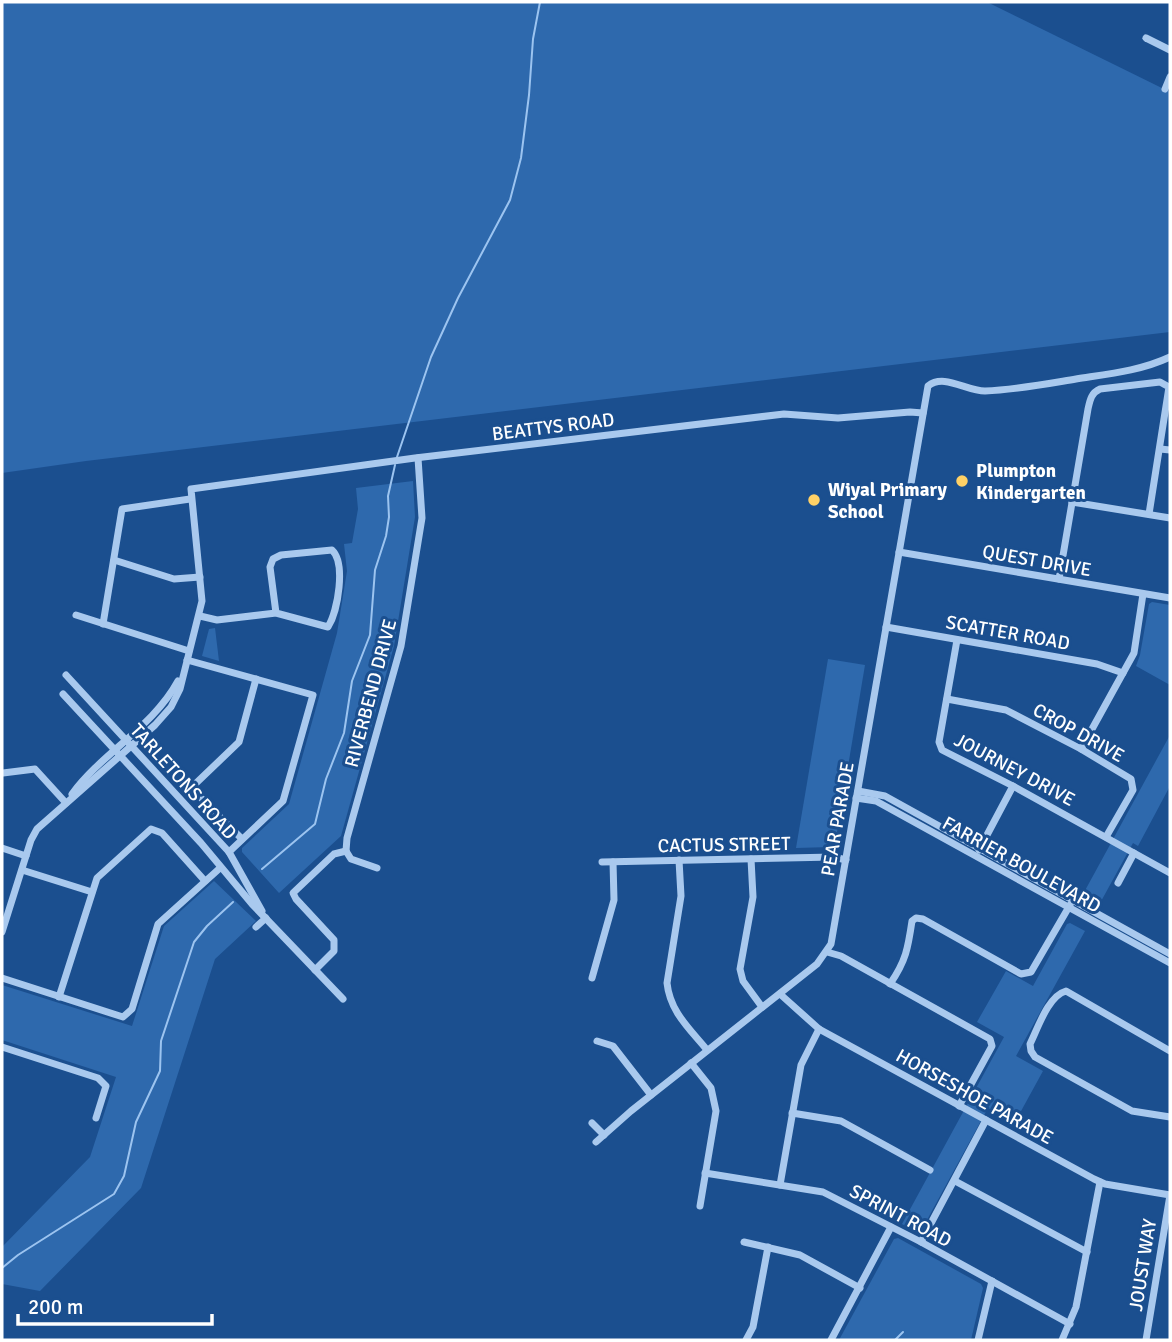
<svg xmlns="http://www.w3.org/2000/svg" width="1172" height="1342" font-family="Signika,sans-serif">
<style>
.green{fill:#2e69ad}
.lines{fill:none;stroke-linecap:round;stroke-linejoin:round}
.stream{stroke:#9cc4f0;stroke-width:2}
.minor{stroke:#a9c9ee;stroke-width:7}
.poi-dot{fill:#ffd166;stroke:#1b4f8f;stroke-width:2.5}
.labels{text-anchor:middle;stroke-width:6;stroke-linejoin:round;paint-order:stroke}
.street-label{font-size:19px;fill:#fff;stroke:#1b4f8f}
.poi-label{font-size:19px;font-weight:bold;fill:#fff;stroke:#1b4f8f;text-anchor:start}
</style>
<rect width="100%" height="100%" fill="#1b4f8f"/>
<g class="green">
<path d="M 2,2 L 987,2 L 1170,92 L 1170,332 L 86,461 L 2,473 Z"/>
<path d="M 413,481 L 415,517 L 394,646 L 341,836 L 279,893 L 242,852 L 242,848 L 289,804 L 337,633 L 347,571 L 344,544 L 352,543 L 358,509 L 356,488 Z"/>
<path d="M 1152,602 L 1170,605 L 1170,685 L 1136,666 L 1140,655 L 1149,604 Z"/>
<path d="M 215,628 L 219,661 L 202,656 L 209,629 Z"/>
<path d="M 828,659 L 865,665 L 835,844 L 831,847 L 796,848 Z"/>
<path d="M 1170,735 L 1170,786 L 1138,846 L 1133,843 L 1099,905 L 1082,896 Z"/>
<path d="M 214,881 L 256,921 L 215,959 L 141,1188 L 40,1291 L 2,1284 L 2,1247 L 90,1157 L 116,1077 L 2,1040 L 2,985 L 132,1026 L 164,926 Z"/>
<path d="M 1070,923 L 1085,931 L 1016,1056 L 1043,1071 L 1015,1122 L 988,1108 L 921,1231 L 917,1232 L 902,1224 L 1004,1037 L 977,1022 L 1006,971 L 1033,986 L 1067,924 Z"/>
<path d="M 898,1238 L 981,1284 L 983,1288 L 971,1340 L 839,1340 L 894,1239 Z"/>
</g>
<g class="lines">
<g class="stream">
<path d="M 397,457 L 431,357 L 458,298 L 510,200 L 521,158 L 529,95 L 533,39 L 540,2"/>
<path d="M 262,869 L 315,824 L 326,779 L 344,733 L 352,681 L 370,635 L 375,570 L 386,536 L 389,517 L 388,496 L 395,465"/>
<path d="M 2,1268 L 18,1255 L 114,1194 L 124,1176 L 136,1122 L 160,1071 L 161,1041 L 194,942 L 207,926 L 233,902"/>
<path d="M 895,1340 L 903,1332"/>
</g>
<g class="minor">
<path d="M 1146,38 L 1170,50"/>
<path d="M 1165,89 L 1170,77"/>
<path d="M 1160,449 L 1170,450"/>
<path d="M 1072,502 L 1170,518"/>
<path d="M 899,552 L 1170,598"/>
<path d="M 114,560 L 174,579 L 200,577"/>
<path d="M 1059,579 L 1088,409 C 1090,400 1091,393 1100,389 L 1160,382 L 1169,387 L 1149,514"/>
<path d="M 76,615 L 189,651"/>
<path d="M 200,616 L 217,620 L 276,613 L 328,627 C 338,611 346,563 332,550 L 281,555 L 273,559 L 270,567 L 276,613"/>
<path d="M 103,624 L 122,509 L 190,499"/>
<path d="M 886,627 L 1097,664 L 1123,673"/>
<path d="M 957,640 L 939,742 L 942,750 L 1013,786 L 1170,873"/>
<path d="M 187,660 L 313,695 L 283,801 L 229,852"/>
<path d="M 66,675 L 229,852 L 262,911"/>
<path d="M 63,694 L 201,843 L 252,904 L 343,999"/>
<path d="M 947,699 L 1006,710 L 1081,749 L 1131,779 L 1133,790 L 1106,837"/>
<path d="M 1081,749 L 1134,653 L 1143,594"/>
<path d="M 3,773 L 35,769 L 66,803"/>
<path d="M 858,791 L 885,796 L 1170,954"/>
<path d="M 72,794 C 103,752 153,727 178,681"/>
<path d="M 856,798 L 876,801 L 1170,963"/>
<path d="M 242,839 L 191,788 L 239,742 L 256,679"/>
<path d="M 2,848 L 26,856"/>
<path d="M 979,850 L 1013,786"/>
<path d="M 346,851 L 347,838 L 401,646 L 422,518 L 418,458"/>
<path d="M 346,851 L 351,859 L 377,868"/>
<path d="M 751,859 L 753,897 L 740,969 L 743,981 L 762,1007"/>
<path d="M 679,860 L 681,896 L 667,983 C 670,1012 690,1029 707,1050"/>
<path d="M 602,862 L 834,857 L 846,860"/>
<path d="M 22,870 L 92,892"/>
<path d="M 1118,883 L 1134,853"/>
<path d="M 256,927 L 266,918"/>
<path d="M 2,932 L 31,840 L 37,829 L 155,725 L 171,707 L 180,689 L 202,601 L 191,489 L 415,458 L 784,414 L 838,418 L 910,412 L 923,413"/>
<path d="M 827,952 L 841,956 L 990,1039 L 992,1046 L 959,1106"/>
<path d="M 315,970 L 334,951 L 334,940 L 296,899 L 293,893 L 334,854 L 346,851"/>
<path d="M 2,978 L 123,1017 L 132,1009 L 158,924 L 220,868"/>
<path d="M 592,978 L 614,900 L 613,862"/>
<path d="M 890,984 C 906,961 908,948 912,921 L 916,918 L 923,919 L 1021,974 L 1031,972 L 1070,905"/>
<path d="M 780,994 L 819,1029 L 1094,1179 L 1105,1184 L 1170,1195"/>
<path d="M 59,997 L 97,878 L 151,829 L 162,833 L 205,881"/>
<path d="M 597,1041 L 613,1046 L 651,1095"/>
<path d="M 2,1047 L 98,1078 L 106,1086 L 96,1118"/>
<path d="M 1170,1051 L 1066,991 C 1048,996 1038,1028 1030,1044 L 1031,1051 L 1035,1057 L 1132,1111 L 1170,1117"/>
<path d="M 691,1063 L 711,1088 L 716,1111 L 700,1206"/>
<path d="M 792,1113 L 841,1121 L 930,1170"/>
<path d="M 592,1123 L 604,1135"/>
<path d="M 596,1142 L 631,1111 L 817,964 L 831,944 L 928,386 C 944,373 966,391 985,391 C 1015,390 1046,384 1076,379 C 1108,374 1140,371 1170,357"/>
<path d="M 705,1173 L 823,1192 L 921,1242 L 1070,1324"/>
<path d="M 955,1181 L 1087,1252"/>
<path d="M 780,1185 L 801,1065 L 819,1029"/>
<path d="M 744,1242 L 800,1255 L 860,1288"/>
<path d="M 921,1242 L 986,1120"/>
<path d="M 746,1340 L 753,1327 L 768,1247"/>
<path d="M 831,1340 L 891,1227"/>
<path d="M 978,1340 L 992,1281"/>
<path d="M 1062,1340 L 1076,1307 L 1100,1182"/>
<path d="M 1146,1340 L 1170,1195"/>
</g>
</g>
<g class="poi-dot">
<circle cx="962" cy="481" r="7"/>
<circle cx="814" cy="500" r="7"/>
</g>
<g class="labels">
<g class="street-label">
<text transform="translate(553 426) rotate(-7)" y="7">BEATTYS ROAD</text>
<text transform="translate(1037 560) rotate(10)" y="7">QUEST DRIVE</text>
<text transform="translate(1008 632) rotate(10)" y="7">SCATTER ROAD</text>
<text transform="translate(370 693) rotate(-75)" y="7">RIVERBEND DRIVE</text>
<text transform="translate(1079 732) rotate(29)" y="7">CROP DRIVE</text>
<text transform="translate(1015 769) rotate(28)" y="7">JOURNEY DRIVE</text>
<text transform="translate(184 781) rotate(48)" y="7">TARLETONS ROAD</text>
<text transform="translate(837 819) rotate(-80)" y="7">PEAR PARADE</text>
<text transform="translate(724 844) rotate(-1)" y="7">CACTUS STREET</text>
<text transform="translate(1022 864) rotate(29)" y="7">FARRIER BOULEVARD</text>
<text transform="translate(975 1096) rotate(29)" y="7">HORSESHOE PARADE</text>
<text transform="translate(901 1215) rotate(28)" y="7">SPRINT ROAD</text>
<text transform="translate(1142 1265) rotate(-81)" y="7">JOUST WAY</text>
</g>
<g class="poi-label">
<text x="976" y="477">Plumpton<tspan x="976" dy="22">Kindergarten</tspan></text>
<text x="828" y="496">Wiyal Primary<tspan x="828" dy="22">School</tspan></text>
</g>
</g>
<rect width="1172" height="1342" fill="none" stroke="#ffffff" stroke-width="7"/>
<path d="M18 1314v10h194v-10" fill="none" stroke="#ffffff" stroke-width="3.5"/>
<text x="28" y="1314" font-size="21" fill="#ffffff" stroke="#1b4f8f" stroke-width="5" paint-order="stroke">200 m</text>
</svg>
